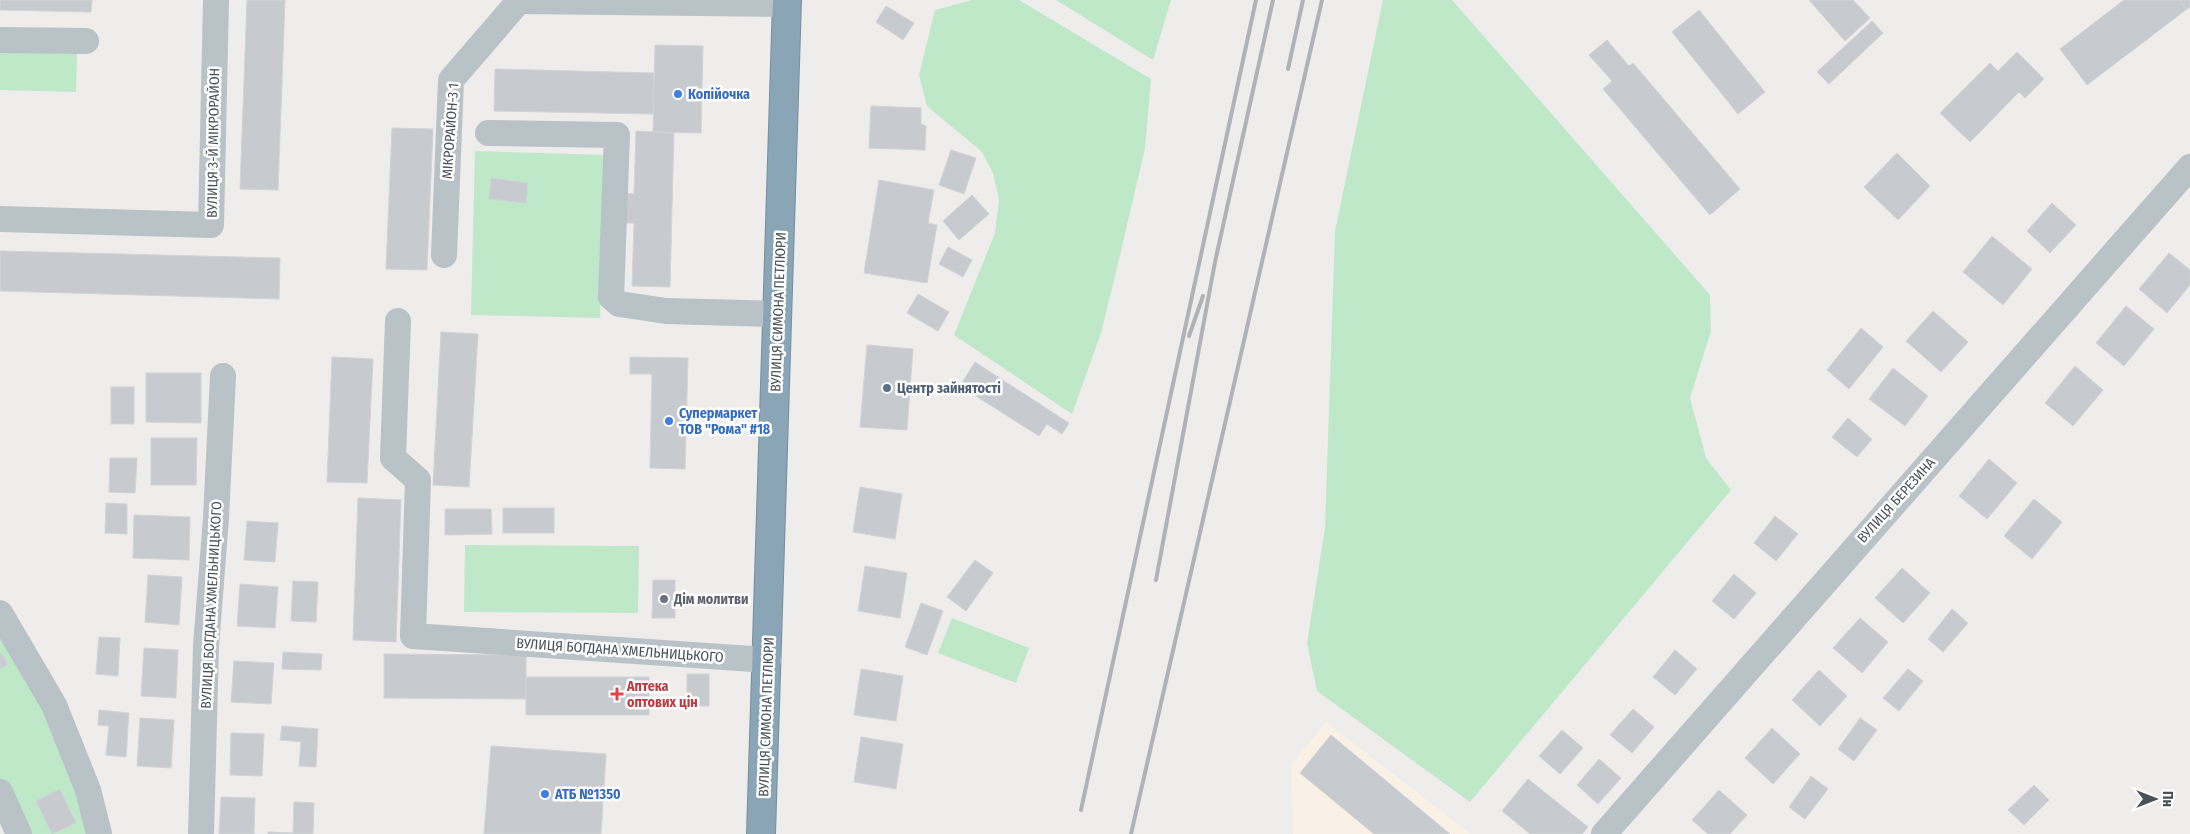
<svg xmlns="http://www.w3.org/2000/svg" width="2190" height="834" font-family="'Fira Sans Condensed',sans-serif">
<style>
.commercial{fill:#f9f1e6}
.green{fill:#bfe8c9}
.building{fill:#c7cace;stroke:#d1d3d7}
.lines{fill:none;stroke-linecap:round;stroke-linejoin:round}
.highway-casing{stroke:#7590a1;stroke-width:30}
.minor{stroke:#b9c2c7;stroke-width:26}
.highway{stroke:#89a5b6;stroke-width:28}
.rail{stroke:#afb2b6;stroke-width:4}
.shop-dot{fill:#3f7fe0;stroke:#fff;stroke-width:2}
.service-dot{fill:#5c6f8a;stroke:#fff;stroke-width:2}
.worship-dot{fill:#6b7280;stroke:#fff;stroke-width:2}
.health-dot{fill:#e0444e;stroke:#fff;stroke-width:2}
.labels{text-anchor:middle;stroke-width:5;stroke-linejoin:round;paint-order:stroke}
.shop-label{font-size:14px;font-weight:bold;fill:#366cbe;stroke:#fff;text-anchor:start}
.street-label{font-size:14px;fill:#475157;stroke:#fff}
.service-label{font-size:14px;font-weight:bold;fill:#4e5e75;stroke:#fff;text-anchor:start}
.worship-label{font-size:14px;font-weight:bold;fill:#5b616d;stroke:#fff;text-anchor:start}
.health-label{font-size:14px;font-weight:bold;fill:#be3a42;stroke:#fff;text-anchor:start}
</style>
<rect width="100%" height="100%" fill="#efecec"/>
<path class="commercial" d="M 1326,722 L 1471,834 L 1293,834 L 1291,765 Z"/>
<g class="green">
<path d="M 972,0 L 1019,0 L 1151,79 L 1145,148 L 1121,251 L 1101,333 L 1072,414 L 954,335 L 995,233 L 999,199 L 993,173 L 982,152 L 927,106 L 919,75 L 935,10 Z"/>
<path d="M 1056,0 L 1171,0 L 1153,60 Z"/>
<path d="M 1383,0 L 1452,0 L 1710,295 L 1711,331 L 1690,398 L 1706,458 L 1731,490 L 1470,802 L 1317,691 L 1307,643 L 1325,528 L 1335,231 Z"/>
<path d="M 0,52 L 77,53 L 76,92 L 0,90 Z"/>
<path d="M 475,151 L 605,155 L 600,318 L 471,315 Z"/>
<path d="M 465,545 L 639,546 L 638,613 L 464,612 Z"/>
<path d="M 0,613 L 99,834 L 19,834 L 0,792 Z"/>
<path d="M 952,618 L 1029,648 L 1016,683 L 938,653 Z"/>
</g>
<g class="building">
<path d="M 0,0 L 92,0 L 91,12 L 0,10 Z"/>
<path d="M 247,0 L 285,0 L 278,190 L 240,189 Z"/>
<path d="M 1809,0 L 1853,0 L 1870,18 L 1845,41 Z"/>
<path d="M 2124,0 L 2180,0 L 2187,9 L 2087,85 L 2060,49 Z"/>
<path d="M 2180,0 L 2190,0 L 2190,7 L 2187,9 Z"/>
<path d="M 886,6 L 914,23 L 903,40 L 876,22 Z"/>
<path d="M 1699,10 L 1765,92 L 1738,114 L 1672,32 Z"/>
<path d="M 1872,21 L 1883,33 L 1829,84 L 1817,72 Z"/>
<path d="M 1607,40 L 1629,66 L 1633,63 L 1740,189 L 1710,215 L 1603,89 L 1612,81 L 1589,55 Z"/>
<path d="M 655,45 L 703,46 L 701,133 L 653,132 Z"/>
<path d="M 2017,52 L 2044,79 L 2025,98 L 2019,92 L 1970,142 L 1940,113 L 1990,63 L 1998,71 Z"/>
<path d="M 495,69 L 654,73 L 653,114 L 494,111 Z"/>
<path d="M 871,106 L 921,108 L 921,124 L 926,126 L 925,150 L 869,148 Z"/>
<path d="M 392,128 L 433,129 L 427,270 L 386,269 Z"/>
<path d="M 636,131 L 674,133 L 670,287 L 632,286 L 634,223 L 619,223 L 619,193 L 634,194 Z"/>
<path d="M 951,150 L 976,158 L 964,194 L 939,185 Z"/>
<path d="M 1897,153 L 1930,186 L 1898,220 L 1864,187 Z"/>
<path d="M 491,178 L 528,183 L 526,203 L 489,199 Z"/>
<path d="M 879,180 L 934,190 L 928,223 L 937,225 L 927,283 L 864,273 Z"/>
<path d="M 972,195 L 989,214 L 959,240 L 943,221 Z"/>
<path d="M 2052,203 L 2076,225 L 2050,253 L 2027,231 Z"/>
<path d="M 1992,236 L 2032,269 L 2003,305 L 1963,272 Z"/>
<path d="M 948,247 L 972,260 L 963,277 L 939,264 Z"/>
<path d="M 0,251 L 280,258 L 279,299 L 0,291 Z"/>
<path d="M 2169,253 L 2190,270 L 2190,285 L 2167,313 L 2139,289 Z"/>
<path d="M 918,294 L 949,312 L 938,331 L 907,313 Z"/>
<path d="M 2126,306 L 2154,329 L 2124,366 L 2096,343 Z"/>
<path d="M 1933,311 L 1968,342 L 1941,372 L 1906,341 Z"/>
<path d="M 1861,328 L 1883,347 L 1849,389 L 1827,370 Z"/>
<path d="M 441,332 L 478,334 L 469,487 L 433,485 Z"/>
<path d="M 867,345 L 913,349 L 907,430 L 860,427 Z"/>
<path d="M 332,357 L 373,359 L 367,483 L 327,482 Z"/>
<path d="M 630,357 L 688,358 L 685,469 L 650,468 L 652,374 L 630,374 Z"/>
<path d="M 975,362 L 1069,423 L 1062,434 L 1047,424 L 1039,436 L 960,386 Z"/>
<path d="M 2075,366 L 2103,390 L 2073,426 L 2045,403 Z"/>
<path d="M 1893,368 L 1928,396 L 1905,426 L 1869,399 Z"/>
<path d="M 146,373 L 201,373 L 201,423 L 146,422 Z"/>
<rect x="111" y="387" width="23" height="37"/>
<path d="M 1848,418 L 1872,439 L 1857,457 L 1832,437 Z"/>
<path d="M 151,438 L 197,438 L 196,485 L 151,485 Z"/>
<path d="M 110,458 L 137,458 L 135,493 L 109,492 Z"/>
<path d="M 1989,459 L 2017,483 L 1987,519 L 1959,496 Z"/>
<path d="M 860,487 L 902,494 L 895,539 L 853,532 Z"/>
<path d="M 358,498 L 401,500 L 396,642 L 353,640 Z"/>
<path d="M 2034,499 L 2062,522 L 2032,559 L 2004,536 Z"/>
<path d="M 106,503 L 127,504 L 127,534 L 105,533 Z"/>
<rect x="503" y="508" width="51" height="25"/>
<path d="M 445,509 L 491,509 L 492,534 L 445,535 Z"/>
<path d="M 134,515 L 190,517 L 189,560 L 133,558 Z"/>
<path d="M 1775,516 L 1798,534 L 1776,561 L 1754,543 Z"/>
<path d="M 247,521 L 278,523 L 275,562 L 244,560 Z"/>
<path d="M 975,560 L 993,573 L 966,611 L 947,597 Z"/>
<path d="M 865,566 L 907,573 L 900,618 L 858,611 Z"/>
<path d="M 1902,568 L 1930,593 L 1903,623 L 1875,598 Z"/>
<path d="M 1734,574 L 1756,593 L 1734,619 L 1712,601 Z"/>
<path d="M 148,575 L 182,577 L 179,625 L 145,622 Z"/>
<path d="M 653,580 L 675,580 L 675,618 L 652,618 Z"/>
<path d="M 293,581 L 318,582 L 316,622 L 291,621 Z"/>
<path d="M 240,584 L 278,587 L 275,628 L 237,626 Z"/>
<path d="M 921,603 L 943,611 L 927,655 L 905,647 Z"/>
<path d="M 1952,609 L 1968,623 L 1943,652 L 1928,639 Z"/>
<path d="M 1860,618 L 1888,642 L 1862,673 L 1833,648 Z"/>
<path d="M 99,637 L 120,638 L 118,676 L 96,674 Z"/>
<path d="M 144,648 L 178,650 L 176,698 L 141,696 Z"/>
<path d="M 1675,650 L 1697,669 L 1675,695 L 1653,677 Z"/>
<path d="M 0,652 L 8,664 L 0,669 Z"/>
<path d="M 283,652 L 322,654 L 321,670 L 282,669 Z"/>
<path d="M 384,654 L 526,655 L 526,699 L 384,698 Z"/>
<path d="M 234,661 L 274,663 L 271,704 L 231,702 Z"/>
<path d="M 861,669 L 903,676 L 896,721 L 854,715 Z"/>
<path d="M 1908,669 L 1923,681 L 1899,711 L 1883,698 Z"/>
<path d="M 1819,670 L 1847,696 L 1820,726 L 1792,700 Z"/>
<rect x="687" y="674" width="22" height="32"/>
<rect x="526" y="677" width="123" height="38"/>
<path d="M 1633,709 L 1654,727 L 1632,753 L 1610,735 Z"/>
<path d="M 99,710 L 129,713 L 126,757 L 106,755 L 109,726 L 98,725 Z"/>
<path d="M 140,718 L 174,720 L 171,768 L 137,766 Z"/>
<path d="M 1860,718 L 1877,730 L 1854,761 L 1838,749 Z"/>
<path d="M 282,726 L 318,729 L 316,767 L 299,766 L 301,742 L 280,740 Z"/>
<path d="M 1772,728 L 1800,754 L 1773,784 L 1745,758 Z"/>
<path d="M 1562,730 L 1583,748 L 1560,774 L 1539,756 Z"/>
<path d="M 231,733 L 264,734 L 262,776 L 230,775 Z"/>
<path d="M 1331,735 L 1450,834 L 1374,834 L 1300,773 Z"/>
<path d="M 861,737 L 903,744 L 896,789 L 854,782 Z"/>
<path d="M 491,746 L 606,754 L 601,834 L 484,834 Z"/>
<path d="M 1599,759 L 1621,778 L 1598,804 L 1577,785 Z"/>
<path d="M 1811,776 L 1828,789 L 1805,819 L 1789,807 Z"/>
<path d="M 1528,779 L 1588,827 L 1582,834 L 1530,834 L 1502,811 Z"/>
<path d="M 2034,785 L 2049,800 L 2024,825 L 2008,810 Z"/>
<path d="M 60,789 L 76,823 L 52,834 L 36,801 Z"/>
<path d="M 1719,790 L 1747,815 L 1730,834 L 1708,834 L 1692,820 Z"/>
<path d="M 221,797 L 255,798 L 254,834 L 219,834 Z"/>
<path d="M 294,802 L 314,803 L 313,834 L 268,834 L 268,832 L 293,833 Z"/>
</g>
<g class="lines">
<defs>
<path id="highway" d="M 761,834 L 787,0"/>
</defs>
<use href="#highway" class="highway-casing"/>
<g class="minor">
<path d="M 519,1 L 787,4"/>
<path d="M 0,40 L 86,41"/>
<path d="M 488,133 L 617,135 L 611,297 L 619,304 L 666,311 L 778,314"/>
<path d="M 0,219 L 211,225 L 216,0"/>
<path d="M 444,255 L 451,80 L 519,1"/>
<path d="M 398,321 L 393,458 L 418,480 L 413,636 L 768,660"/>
<path d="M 0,613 L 54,705 L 88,790 L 99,834"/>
<path d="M 0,792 L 19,834"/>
<path d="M 201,834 L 206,646 L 216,518 L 223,376"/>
<path d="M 1604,834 L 2190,167"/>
</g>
<use href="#highway" class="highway"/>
<g class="rail">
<path d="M 1288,69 L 1303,0"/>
<path d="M 1189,336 L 1203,296"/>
<path d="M 1156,580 L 1215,262 L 1273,0"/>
<path d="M 1081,810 L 1256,0"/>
<path d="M 1131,834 L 1322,0"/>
</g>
</g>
<g class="shop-dot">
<circle cx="678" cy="94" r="5"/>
<circle cx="669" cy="421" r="5"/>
<circle cx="545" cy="794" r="5"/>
</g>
<circle class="service-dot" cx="887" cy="388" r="5"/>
<circle class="worship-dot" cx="664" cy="599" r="5"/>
<path class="health-dot" d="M614.5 686.5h5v5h5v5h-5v5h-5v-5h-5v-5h5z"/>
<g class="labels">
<g class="shop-label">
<text x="688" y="99">Копійочка</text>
<text x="679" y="418">Супермаркет<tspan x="679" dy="16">ТОВ "Рома" #18</tspan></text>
<text x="555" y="799">АТБ №1350</text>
</g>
<g class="street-label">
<text transform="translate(450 131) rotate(-86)" y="5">МІКРОРАЙОН-3 1</text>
<text transform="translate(213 143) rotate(-89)" y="5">ВУЛИЦЯ 3-Й МІКРОРАЙОН</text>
<text transform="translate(778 312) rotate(-88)" y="5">ВУЛИЦЯ СИМОНА ПЕТЛЮРИ</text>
<text transform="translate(1896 500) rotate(-48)" y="5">ВУЛИЦЯ БЕРЕЗИНА</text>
<text transform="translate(211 605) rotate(-87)" y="5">ВУЛИЦЯ БОГДАНА ХМЕЛЬНИЦЬКОГО</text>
<text transform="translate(620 650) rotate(4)" y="5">ВУЛИЦЯ БОГДАНА ХМЕЛЬНИЦЬКОГО</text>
<text transform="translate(766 717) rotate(-88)" y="5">ВУЛИЦЯ СИМОНА ПЕТЛЮРИ</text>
</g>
<g class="service-label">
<text x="897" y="393">Центр зайнятості</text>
</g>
<g class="worship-label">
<text x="674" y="604">Дім молитви</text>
</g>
<g class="health-label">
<text x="627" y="691">Аптека<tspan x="627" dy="16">оптових цін</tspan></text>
</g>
</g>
<g transform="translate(2155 799) rotate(90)" stroke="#ffffff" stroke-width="4" paint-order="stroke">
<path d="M0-4L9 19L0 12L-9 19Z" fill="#475157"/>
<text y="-8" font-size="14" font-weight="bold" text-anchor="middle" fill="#475157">Пн</text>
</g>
</svg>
